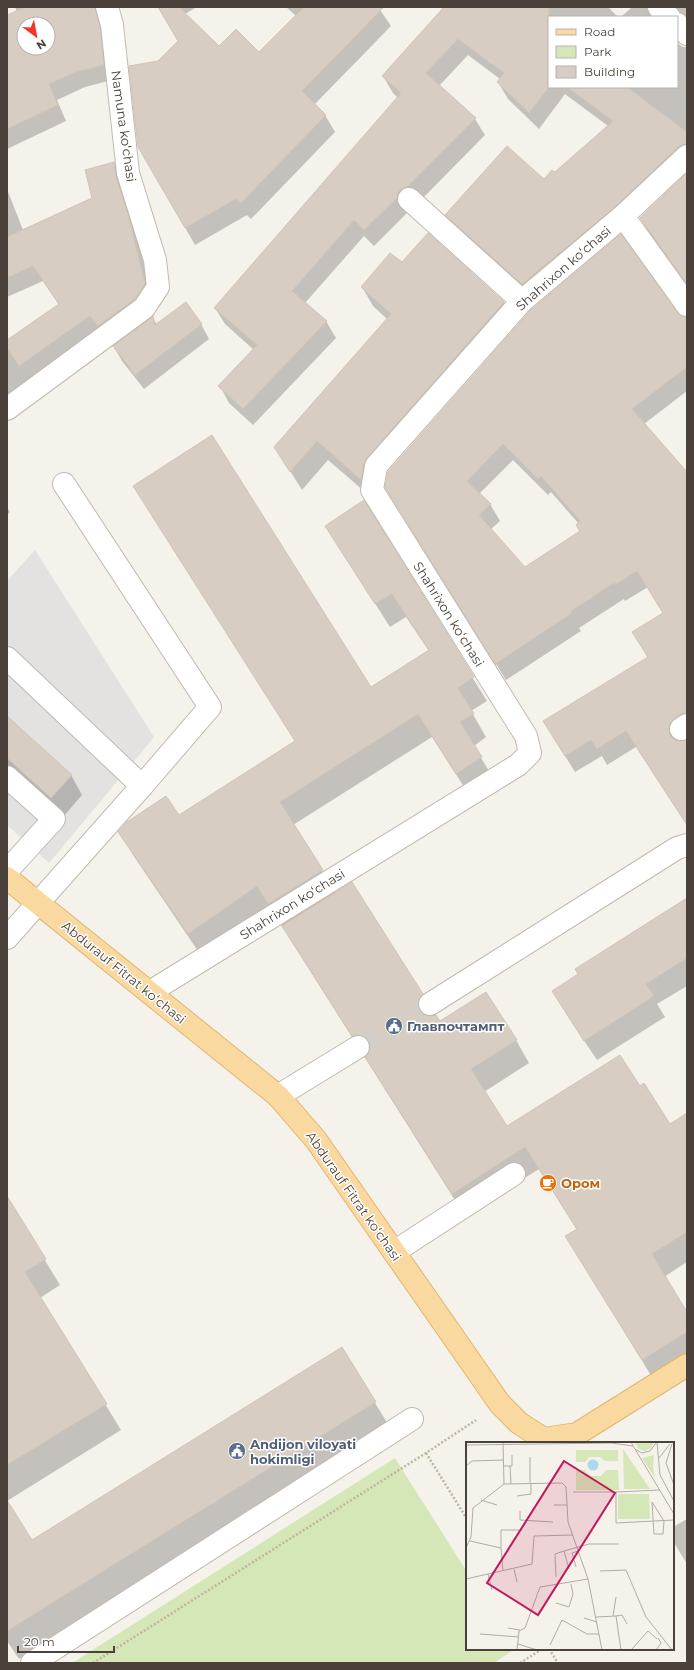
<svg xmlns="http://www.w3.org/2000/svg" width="694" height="1670" font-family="Montserrat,sans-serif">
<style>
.green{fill:#d6e7b7}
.parking{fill:#e4e2e0}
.shadow{fill:#0003;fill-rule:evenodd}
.building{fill:#d7cdc2;stroke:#d1c4b5;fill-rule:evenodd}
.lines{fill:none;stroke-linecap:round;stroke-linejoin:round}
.minor-tunnel{stroke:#d3cfc8;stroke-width:22;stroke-dasharray:22 11;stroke-linecap:butt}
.minor-casing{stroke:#c1b9af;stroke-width:24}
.major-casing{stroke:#e0b570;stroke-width:24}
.path{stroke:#c2b3a0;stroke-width:2.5;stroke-dasharray:2 2;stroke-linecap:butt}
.minor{stroke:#fff;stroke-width:22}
.major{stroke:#fad9a0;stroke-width:22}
.labels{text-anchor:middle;stroke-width:3;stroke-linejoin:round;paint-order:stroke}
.street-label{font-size:13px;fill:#4a423a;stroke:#fff}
.service-label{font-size:13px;font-weight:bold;fill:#4e5e75;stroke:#fff;text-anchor:start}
.food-label{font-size:13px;font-weight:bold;fill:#c56008;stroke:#fff;text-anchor:start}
.inset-road{fill:none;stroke:#b1aca5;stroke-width:1}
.view{fill:#c2185b;fill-opacity:0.15;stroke:#c2185b;stroke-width:2}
.inset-edge{fill:none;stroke:#4a423a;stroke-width:2}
</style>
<rect width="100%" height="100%" fill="#f5f2ec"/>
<path class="green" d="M 395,1458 L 467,1572 L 467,1649 L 515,1649 L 494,1663 L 72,1663 Z"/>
<path class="parking" d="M 35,550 L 154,737 L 49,863 L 7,825 L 7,581 Z"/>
<g class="shadow">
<path d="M 15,7 L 104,7 L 112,80 L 85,87 L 57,100 L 66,121 L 7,149 L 7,16 L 17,12 ZM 24,24 L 48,24 L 48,48 L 24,48 Z"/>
<path d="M 158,7 L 197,7 L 185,14 L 219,48 L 259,54 L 296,16 L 286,7 L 378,7 L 391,26 L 314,105 L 325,115 L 335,132 L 251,219 L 247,215 L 195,245 L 139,147 L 159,62 L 179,41 Z"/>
<path d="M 445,7 L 608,7 L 618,17 L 549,17 L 549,87 L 677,87 L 677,43 L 683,47 L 687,47 L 687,164 L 532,301 L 456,231 L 446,215 L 544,180 L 555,174 L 608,126 L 565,94 L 539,129 L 508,99 L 498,82 L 500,79 L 468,55 L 439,86 L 475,119 L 485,135 L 417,204 L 409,207 L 406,214 L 374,246 L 364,236 L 305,303 L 326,321 L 336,338 L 253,425 L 229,403 L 220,386 L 254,350 L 225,324 L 215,308 L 398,98 L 393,93 L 383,76 Z"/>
<path d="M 632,7 L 687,7 L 687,24 L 658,17 L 621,17 Z"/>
<path d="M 114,163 L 123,179 L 153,300 L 7,396 L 7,341 L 59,305 L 43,281 L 7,297 L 7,189 L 23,230 L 93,198 Z"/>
<path d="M 687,174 L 687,285 L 650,234 L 641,218 Z"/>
<path d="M 428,235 L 504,303 L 515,322 L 377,477 L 372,498 L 328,460 L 302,490 L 275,447 L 387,319 L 373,306 L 362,287 L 402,264 Z"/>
<path d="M 676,313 L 681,317 L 687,318 L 687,391 L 644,424 L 685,471 L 687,470 L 687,733 L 679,742 L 682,742 L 687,740 L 687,825 L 636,747 L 607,765 L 602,756 L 575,772 L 554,738 L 648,658 L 633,632 L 664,614 L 648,587 L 625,601 L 624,599 L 579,628 L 581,631 L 506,680 L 396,504 ZM 513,460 L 548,495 L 551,492 L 579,524 L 581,532 L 524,569 L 490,530 L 500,521 L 490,504 L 479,494 Z"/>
<path d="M 153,318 L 157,325 L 201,324 L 209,339 L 144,389 L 122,361 L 114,347 Z"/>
<path d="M 363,502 L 487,701 L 471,711 L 486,737 L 474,746 L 495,781 L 470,796 L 432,737 L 293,825 L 335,893 L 422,994 L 440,1023 L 516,1040 L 529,1063 L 484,1092 L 507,1127 L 639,1087 L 669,1125 L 687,1114 L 687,1262 L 664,1277 L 687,1313 L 687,1363 L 655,1382 L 580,1259 L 577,1230 L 539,1169 L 465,1216 L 271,909 L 202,957 L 133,855 L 120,832 L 178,816 L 296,742 L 148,509 L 370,688 L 429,651 L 406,617 L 390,627 L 326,526 Z"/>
<path d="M 7,507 L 10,512 L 7,515 Z"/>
<path d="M 7,717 L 71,775 L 82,795 L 63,817 L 7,767 Z"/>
<path d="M 687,899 L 687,986 L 657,1004 L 665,1017 L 597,1060 L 565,1012 Z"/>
<path d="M 7,1198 L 60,1285 L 40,1298 L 121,1430 L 7,1501 Z"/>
<path d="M 342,1349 L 391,1429 L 19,1659 L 7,1641 L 7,1501 L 32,1541 Z"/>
<path d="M 687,1519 L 687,1564 L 673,1541 L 673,1527 Z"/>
</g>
<g class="building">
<path d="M 26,7 L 95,7 L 100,27 L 104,65 L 76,72 L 49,84 L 58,105 L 7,129 L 7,15 ZM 24,24 L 48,24 L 48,48 L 24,48 Z"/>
<path d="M 158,7 L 179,7 L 219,46 L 236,29 L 259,52 L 304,7 L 384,7 L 302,91 L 326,115 L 241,203 L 236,199 L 185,228 L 138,147 L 129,66 L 158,61 L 178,41 Z"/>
<path d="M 444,7 L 549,7 L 549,87 L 529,113 L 497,82 L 504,73 L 458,39 L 426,73 L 476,118 L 407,187 L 400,190 L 397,198 L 364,230 L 354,220 L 292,291 L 327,321 L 243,409 L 218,386 L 257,345 L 214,308 L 401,93 L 382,76 Z"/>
<path d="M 567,87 L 627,87 L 687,132 L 687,144 L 678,147 L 615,207 L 522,284 L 445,215 L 507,146 L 544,179 L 552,170 L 555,172 L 613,121 Z"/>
<path d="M 114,162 L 116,177 L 128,214 L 145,284 L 135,299 L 98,326 L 90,316 L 19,366 L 7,348 L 7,340 L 59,304 L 33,266 L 7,278 L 7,237 L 92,198 L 85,170 Z"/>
<path d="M 687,173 L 687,284 L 640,218 Z"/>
<path d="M 428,233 L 504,302 L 367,458 L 364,464 L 361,480 L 317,441 L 290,472 L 274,447 L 391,314 L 361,287 L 390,253 L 402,262 Z"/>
<path d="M 621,234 L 677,312 L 682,316 L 687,317 L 687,367 L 632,409 L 687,472 L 687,713 L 680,714 L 674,719 L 670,723 L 669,729 L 670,736 L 675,740 L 681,741 L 687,740 L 687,825 L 626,731 L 597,749 L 591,740 L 565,756 L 543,721 L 648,657 L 632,632 L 663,613 L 637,571 L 615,585 L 614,583 L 571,611 L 572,613 L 495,664 L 385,487 L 388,472 L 531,310 ZM 503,444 L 538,479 L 541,476 L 580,521 L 576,525 L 580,531 L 525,567 L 479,515 L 491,504 L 467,481 Z"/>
<path d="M 186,302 L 202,324 L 135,375 L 113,346 L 153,316 L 155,325 Z"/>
<path d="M 212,435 L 371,687 L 429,650 L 392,594 L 375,604 L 325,526 L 364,500 L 474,677 L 458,688 L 474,714 L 460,722 L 482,757 L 456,774 L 418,714 L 280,802 L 323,870 L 268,904 L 257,886 L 188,934 L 118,832 L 127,822 L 166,796 L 179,815 L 295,741 L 133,486 Z"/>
<path d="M 7,716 L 72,775 L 51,798 L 7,758 Z"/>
<path d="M 352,882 L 423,994 L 419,998 L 418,1004 L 420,1011 L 424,1015 L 430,1016 L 436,1015 L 440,1021 L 486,992 L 517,1040 L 471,1069 L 507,1126 L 620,1055 L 640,1086 L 644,1083 L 670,1124 L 687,1113 L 687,1232 L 652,1254 L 687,1312 L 687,1332 L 642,1360 L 565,1236 L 577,1229 L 525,1147 L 452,1194 L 365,1057 L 369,1053 L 370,1047 L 368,1040 L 364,1036 L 358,1035 L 352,1036 L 282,926 Z"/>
<path d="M 687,898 L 687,958 L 646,984 L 654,996 L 584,1041 L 552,991 L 578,974 L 575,969 Z"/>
<path d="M 7,1196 L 46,1259 L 25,1272 L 107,1404 L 7,1465 Z"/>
<path d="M 342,1347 L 376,1402 L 7,1631 L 7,1500 L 32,1540 Z"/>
</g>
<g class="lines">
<path class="minor-tunnel" d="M 358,1047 L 430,1004"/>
<defs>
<g id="minor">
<path d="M 659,7 L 669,17"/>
<path d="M 677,24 L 687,34"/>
<path d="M 409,199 L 522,301"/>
<path d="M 623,216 L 687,305"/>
<path d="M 7,409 L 144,308 L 158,287 L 155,260 L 128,173 L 112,25 L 107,7"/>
<path d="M 64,484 L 210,707 L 142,786"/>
<path d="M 7,658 L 142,786 L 7,938"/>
<path d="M 681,729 L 687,725"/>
<path d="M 7,777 L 54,819 L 7,871"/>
<path d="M 150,992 L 518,765 L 530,753 L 526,736 L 372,490 L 376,466 L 522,301 L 623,216 L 687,156"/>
<path d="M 430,1004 L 677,848 L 687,845"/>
<path d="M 278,1096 L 358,1047"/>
<path d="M 394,1252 L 514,1174"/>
<path d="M 32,1663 L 412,1419"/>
</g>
<path id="major" d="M 7,878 L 278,1096 L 316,1140 L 500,1404 L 519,1423 L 544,1439 L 577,1434 L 687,1365"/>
</defs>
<use href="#minor" class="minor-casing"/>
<use href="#major" class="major-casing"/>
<g class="path">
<path d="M 426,1453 L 467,1519"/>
<path d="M 549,1649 L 558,1663"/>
<path d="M 93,1663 L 426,1453 L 476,1420"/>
<path d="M 520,1663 L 542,1649"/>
</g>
<use href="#minor" class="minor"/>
<use href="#major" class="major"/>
</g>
<defs>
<symbol id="civic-disc" viewBox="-11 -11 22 22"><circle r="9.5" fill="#5c6f8a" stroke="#fff"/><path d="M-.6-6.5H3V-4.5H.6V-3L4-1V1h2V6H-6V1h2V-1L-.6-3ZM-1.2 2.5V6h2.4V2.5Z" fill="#fff"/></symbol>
<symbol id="cafe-disc" viewBox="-11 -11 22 22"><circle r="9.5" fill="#e8710a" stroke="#fff"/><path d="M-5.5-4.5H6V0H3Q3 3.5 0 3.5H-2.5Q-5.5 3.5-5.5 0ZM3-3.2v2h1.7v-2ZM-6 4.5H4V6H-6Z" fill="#fff"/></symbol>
</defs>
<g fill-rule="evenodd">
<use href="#civic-disc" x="384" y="1016" width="20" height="20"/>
<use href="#cafe-disc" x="538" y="1173" width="20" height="20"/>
<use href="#civic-disc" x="227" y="1441" width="20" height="20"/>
</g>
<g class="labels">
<g class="street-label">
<text transform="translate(124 126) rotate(82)" y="5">Namuna koʻchasi</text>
<text transform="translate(563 268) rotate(-41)" y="5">Shahrixon koʻchasi</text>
<text transform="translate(449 614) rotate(58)" y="5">Shahrixon koʻchasi</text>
<text transform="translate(292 904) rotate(-32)" y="5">Shahrixon koʻchasi</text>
<text transform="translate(124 972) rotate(39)" y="5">Abdurauf Fitrat koʻchasi</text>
<text transform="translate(354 1196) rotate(55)" y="5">Abdurauf Fitrat koʻchasi</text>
</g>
<g class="service-label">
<text x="407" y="1031">Главпочтампт</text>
<text x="250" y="1449">Andijon vilоyati<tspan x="250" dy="15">hоkimligi</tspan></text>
</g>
<g class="food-label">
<text x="561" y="1188">Ором</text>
</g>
</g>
<g transform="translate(466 1442)">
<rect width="208" height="208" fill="#f5f2ec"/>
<path d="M 168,0 L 188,0 L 185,6 L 179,9 L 173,7 ZM 157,7 L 184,47 L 158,47 ZM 110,8 L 152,8 L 152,19 L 139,19 L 134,15 L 123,15 L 119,20 L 110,20 ZM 188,13 L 187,25 L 189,36 L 176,16 ZM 110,28 L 119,28 L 124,34 L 135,34 L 140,28 L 152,28 L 153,48 L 110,48 ZM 152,52 L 183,52 L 184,77 L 152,77 Z" fill="#d6e7b7"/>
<path d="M121.5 23a5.5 5.5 0 1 1 11 0a5.5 5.5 0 1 1-11 0Z" fill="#acd9ee"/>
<path class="inset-road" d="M 37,0 L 38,42 L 96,41 L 100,45 L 102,80 L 122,137 L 136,208M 165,0 L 169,7 L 176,11 L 184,9 L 190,1M 191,0 L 194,33 L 208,59M 206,2 L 200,21 L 208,43M 0,3 L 145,1 L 167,4M 169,7 L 208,72M 64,15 L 64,42M 193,16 L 204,2M 0,24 L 6,19 L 37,18M 37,24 L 46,24 L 46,13M 44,24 L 45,42M 194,48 L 150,50 L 150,81 L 208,78M 107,50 L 150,50M 51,54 L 65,52 L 65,42M 15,58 L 31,63M 186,60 L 198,79 L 197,92 L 188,92 ZM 88,63 L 101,63M 54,69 L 54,78 L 87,80M 4,99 L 35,106 L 37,129M 0,106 L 5,95 L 7,66 L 38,42M 35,106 L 35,88 L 56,88M 110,125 L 106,111 L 112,109M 48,127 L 51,140M 103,127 L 98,109 L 123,102 L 153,102M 134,129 L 160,128 L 180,175 L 206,208M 22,132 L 26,148M 90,135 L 89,112 L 98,109M 0,137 L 66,122 L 68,94 L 107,93M 90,161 L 103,165 L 107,152 L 105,142M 147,174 L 150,155M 150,174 L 156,173 L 161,182M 130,175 L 150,174 L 155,208M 118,176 L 131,180M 42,186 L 54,188M 14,192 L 53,195M 52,202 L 71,208M 84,203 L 96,178 L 121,192 L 133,192M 51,208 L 53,189 L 59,186 L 74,145 L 122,137M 165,208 L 182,189 L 191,197M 190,208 L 195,201 L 192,196"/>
<path class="view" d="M 98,19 L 149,51 L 72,173 L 21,141 Z"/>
<rect width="208" height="208" class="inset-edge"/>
</g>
<rect width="694" height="1670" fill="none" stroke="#4a423a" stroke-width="16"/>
<rect x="548" y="16" width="130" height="72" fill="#ffffff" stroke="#b7b3b0"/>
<rect x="556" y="29" width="20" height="6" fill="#fad9a0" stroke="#b7b3b0"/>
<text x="584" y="36" font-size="12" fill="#4a423a">Road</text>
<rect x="556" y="46" width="20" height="12" fill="#d6e7b7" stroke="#b7b3b0"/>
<text x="584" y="56" font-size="12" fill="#4a423a">Park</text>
<rect x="556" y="66" width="20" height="12" fill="#d7cdc2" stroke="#b7b3b0"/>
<text x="584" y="76" font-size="12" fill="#4a423a">Building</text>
<g transform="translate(36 36) rotate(148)"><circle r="19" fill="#ffffff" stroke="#b7b3b0"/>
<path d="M0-3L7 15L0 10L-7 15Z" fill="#f13527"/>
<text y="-6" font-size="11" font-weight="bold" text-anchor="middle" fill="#4a423a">N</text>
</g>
<path d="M18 1646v6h96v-6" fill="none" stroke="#4a423a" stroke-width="2"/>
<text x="24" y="1646" font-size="12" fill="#4a423a" stroke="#ffffff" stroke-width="3" paint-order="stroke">20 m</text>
</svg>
